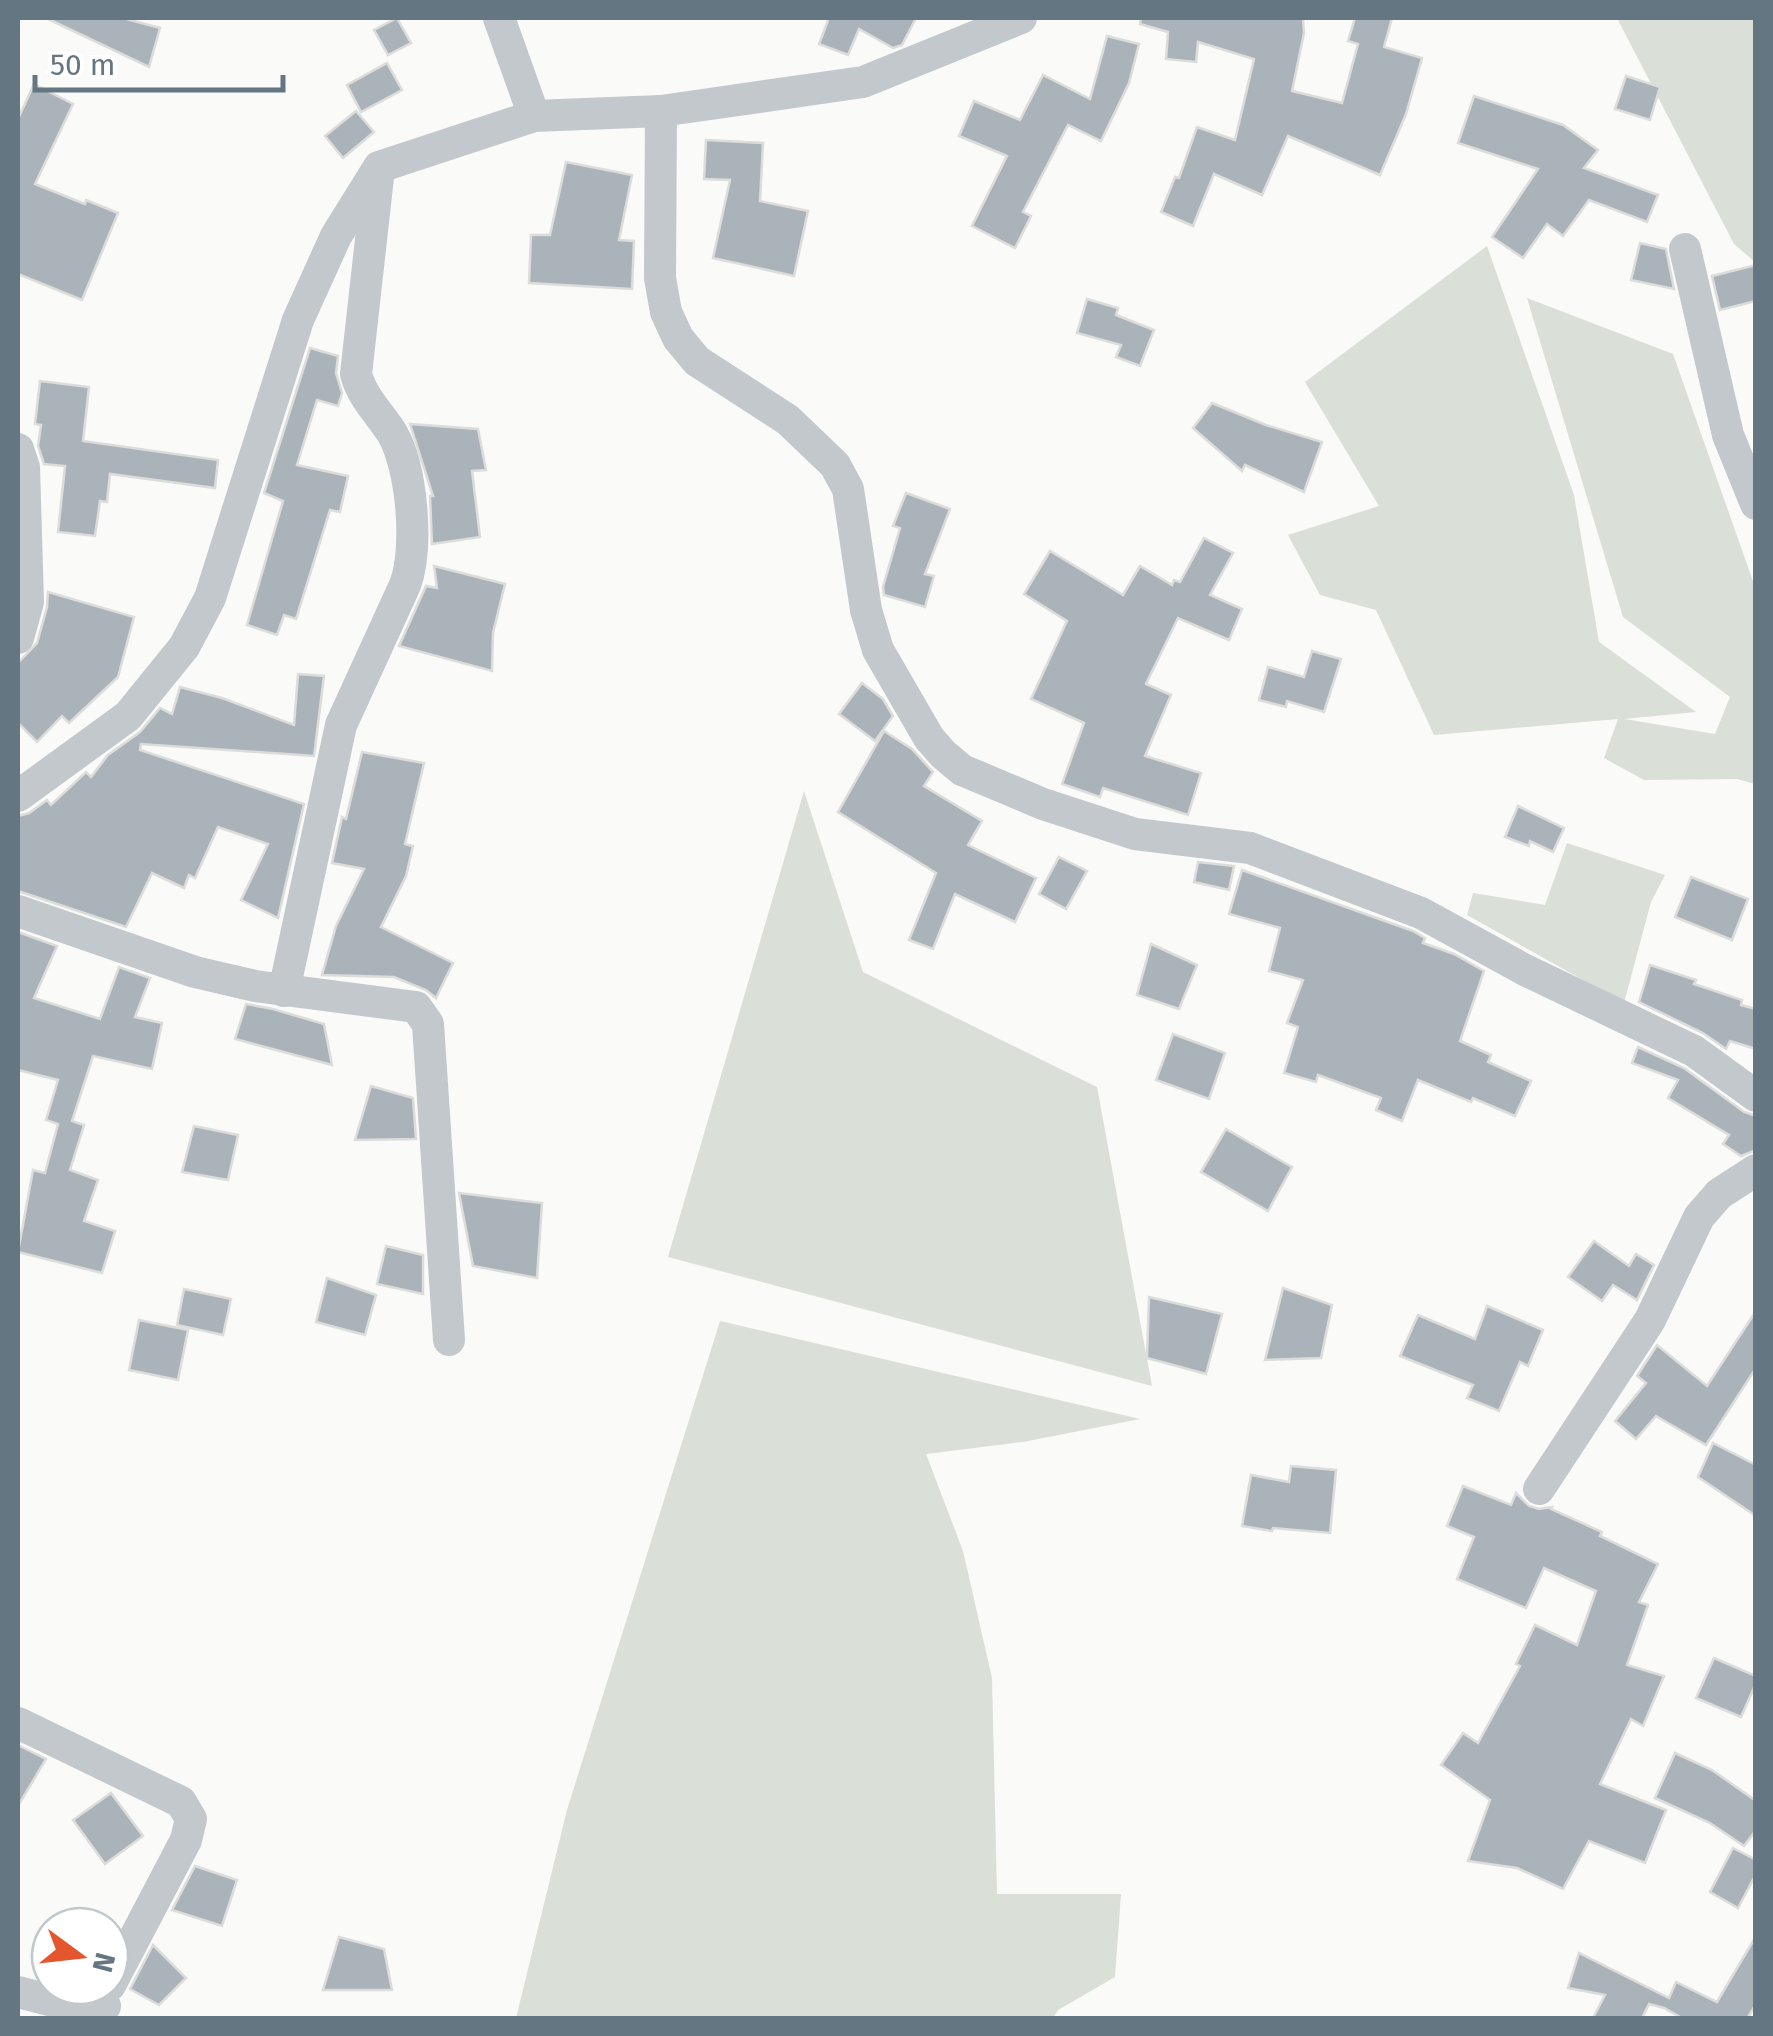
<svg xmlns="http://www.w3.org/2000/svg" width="1773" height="2036" font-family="'Fira Sans',sans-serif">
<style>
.green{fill:#dadfd7}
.building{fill:#aab3b9;stroke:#dcdcda;stroke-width:2.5}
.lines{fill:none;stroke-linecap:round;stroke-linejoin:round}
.minor{stroke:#c3c8cc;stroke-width:32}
</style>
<rect width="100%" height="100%" fill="#fafaf8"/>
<g class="green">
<path d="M 1617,18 L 1755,18 L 1755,262 L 1734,244 Z"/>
<path d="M 1487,246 L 1574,495 L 1599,642 L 1696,712 L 1624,719 L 1715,734 L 1730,697 L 1623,617 L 1527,298 L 1673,354 L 1755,587 L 1755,784 L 1737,779 L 1644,780 L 1604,758 L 1618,719 L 1434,735 L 1376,610 L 1320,595 L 1288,535 L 1379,506 L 1305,382 Z"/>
<path d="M 804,791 L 863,972 L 1097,1087 L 1152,1386 L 668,1257 Z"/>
<path d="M 1567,843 L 1665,875 L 1651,902 L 1624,1003 L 1467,915 L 1473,893 L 1545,905 Z"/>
<path d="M 720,1321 L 1140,1419 L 1023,1442 L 926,1454 L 963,1551 L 992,1678 L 997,1894 L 1121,1894 L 1115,1977 L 1058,2010 L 1053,2018 L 516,2018 L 567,1810 Z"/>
</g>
<g class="building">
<path d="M 46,18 L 123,18 L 160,28 L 149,67 Z"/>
<path d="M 397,18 L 411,43 L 388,55 L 374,30 Z"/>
<path d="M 829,18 L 916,18 L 902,45 L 893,48 L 859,29 L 848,55 L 819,44 Z"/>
<path d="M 1141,18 L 1303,18 L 1304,33 L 1292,91 L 1342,103 L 1358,44 L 1348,41 L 1355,18 L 1392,18 L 1384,47 L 1422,58 L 1406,114 L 1380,175 L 1288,136 L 1262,195 L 1214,174 L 1193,226 L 1161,212 L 1175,177 L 1179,178 L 1197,127 L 1235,140 L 1254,59 L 1198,42 L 1196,62 L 1166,59 L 1168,32 L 1140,24 Z"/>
<path d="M 1107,36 L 1139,44 L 1129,83 L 1101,141 L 1068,125 L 1023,212 L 1031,216 L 1015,248 L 972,226 L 1007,156 L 959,136 L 974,101 L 1020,120 L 1043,75 L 1090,99 Z"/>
<path d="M 387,63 L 402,90 L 361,112 L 347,85 Z"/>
<path d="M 1626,76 L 1660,87 L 1650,120 L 1615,109 Z"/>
<path d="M 34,84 L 73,104 L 35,184 L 85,204 L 86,200 L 118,213 L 82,300 L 18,274 L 18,119 Z"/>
<path d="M 1474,96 L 1563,125 L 1598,150 L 1584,168 L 1658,195 L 1647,222 L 1589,200 L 1563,236 L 1547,224 L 1523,258 L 1492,237 L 1538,169 L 1458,143 Z"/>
<path d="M 356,111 L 374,132 L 343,158 L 325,136 Z"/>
<path d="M 706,140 L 763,143 L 760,201 L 808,211 L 794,276 L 713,258 L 730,180 L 704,179 Z"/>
<path d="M 566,162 L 632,175 L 619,240 L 634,241 L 632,289 L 529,283 L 531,235 L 550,235 Z"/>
<path d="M 1640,243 L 1666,249 L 1674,289 L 1631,280 Z"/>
<path d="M 1756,265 L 1756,301 L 1720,310 L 1712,276 Z"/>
<path d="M 1087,299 L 1118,308 L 1116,315 L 1154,330 L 1140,366 L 1116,357 L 1121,345 L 1077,333 Z"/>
<path d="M 310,348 L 338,356 L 336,373 L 342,393 L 338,406 L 317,400 L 297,465 L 348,476 L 340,512 L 330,510 L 296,619 L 284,615 L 277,635 L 247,625 L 283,501 L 264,493 Z"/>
<path d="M 40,381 L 89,387 L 83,441 L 218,460 L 215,488 L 110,474 L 107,502 L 100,501 L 95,536 L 58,532 L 65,466 L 44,464 L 38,446 L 41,425 L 35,424 Z"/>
<path d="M 1212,403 L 1266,425 L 1322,442 L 1304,492 L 1245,465 L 1242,471 L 1193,428 Z"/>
<path d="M 410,424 L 478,429 L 486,470 L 472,471 L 480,537 L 432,544 L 430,496 L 433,496 Z"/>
<path d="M 906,493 L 950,509 L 925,574 L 934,576 L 925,607 L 884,595 L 883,587 L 900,528 L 893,526 Z"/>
<path d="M 1204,538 L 1233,553 L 1210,595 L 1242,609 L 1229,640 L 1178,618 L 1146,684 L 1171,695 L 1145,756 L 1201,773 L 1188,815 L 1103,788 L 1100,797 L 1062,784 L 1084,723 L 1031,699 L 1067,621 L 1024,594 L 1050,551 L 1123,595 L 1140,566 L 1172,585 L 1174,580 L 1180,582 Z"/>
<path d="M 434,566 L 505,584 L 493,633 L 492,671 L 399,646 L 426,586 L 437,588 Z"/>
<path d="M 48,592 L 134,617 L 118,677 L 69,723 L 62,716 L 37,742 L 18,723 L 18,663 L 37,643 L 47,607 Z"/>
<path d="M 1312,651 L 1341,659 L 1324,712 L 1287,701 L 1286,707 L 1259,700 L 1268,667 L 1304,677 Z"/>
<path d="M 298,674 L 324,676 L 314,756 L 141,744 L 140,750 L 304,804 L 278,918 L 241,900 L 268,844 L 218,827 L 195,878 L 189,875 L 184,888 L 152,873 L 126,927 L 18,891 L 18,816 L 29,813 L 47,800 L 51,805 L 86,772 L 91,777 L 108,755 L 140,732 L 160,708 L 172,714 L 180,687 L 222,698 L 294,725 Z"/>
<path d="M 862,683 L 883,699 L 893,716 L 875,741 L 839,714 Z"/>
<path d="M 884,731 L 912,749 L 933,772 L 924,786 L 982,821 L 968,845 L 1036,878 L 1015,922 L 955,894 L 933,949 L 909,940 L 936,873 L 838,812 Z"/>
<path d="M 362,752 L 424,763 L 405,844 L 413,846 L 406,876 L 381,927 L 453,963 L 436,998 L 426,990 L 394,977 L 322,975 L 336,926 L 364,869 L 332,863 L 342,817 L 346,819 Z"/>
<path d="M 1518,806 L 1564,828 L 1553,852 L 1530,841 L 1529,846 L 1505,837 Z"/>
<path d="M 1059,857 L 1087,871 L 1066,909 L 1039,894 Z"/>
<path d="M 1198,862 L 1234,866 L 1229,890 L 1194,882 Z"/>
<path d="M 1242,870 L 1413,931 L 1425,938 L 1423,943 L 1454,954 L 1484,971 L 1460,1041 L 1491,1055 L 1488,1062 L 1531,1081 L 1515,1116 L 1473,1098 L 1471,1102 L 1418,1080 L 1402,1121 L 1376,1110 L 1381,1098 L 1318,1075 L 1316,1082 L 1284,1073 L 1298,1027 L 1287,1023 L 1303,980 L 1269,971 L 1280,928 L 1229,914 Z"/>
<path d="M 1691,877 L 1748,899 L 1732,940 L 1675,917 Z"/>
<path d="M 18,932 L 57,946 L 34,998 L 100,1019 L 119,967 L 150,978 L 135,1017 L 162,1023 L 152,1069 L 93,1056 L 72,1121 L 84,1125 L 70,1170 L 98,1180 L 84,1221 L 115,1231 L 102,1273 L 18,1252 L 33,1170 L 45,1173 L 58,1124 L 46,1120 L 58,1080 L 18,1070 Z"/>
<path d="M 1151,944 L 1197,965 L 1179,1009 L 1137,995 Z"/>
<path d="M 1650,965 L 1696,980 L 1694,984 L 1742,1000 L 1741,1005 L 1756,1009 L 1756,1049 L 1730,1041 L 1726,1049 L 1703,1033 L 1639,1002 Z"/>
<path d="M 246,1004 L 273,1009 L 324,1024 L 332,1065 L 235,1039 Z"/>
<path d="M 1173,1034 L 1225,1053 L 1209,1099 L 1156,1080 Z"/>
<path d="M 1638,1047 L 1684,1068 L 1744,1112 L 1756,1116 L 1756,1150 L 1741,1156 L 1723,1144 L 1729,1135 L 1668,1098 L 1678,1080 L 1632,1063 Z"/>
<path d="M 371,1086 L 413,1098 L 416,1139 L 355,1140 Z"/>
<path d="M 194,1126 L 238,1135 L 228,1180 L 182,1172 Z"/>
<path d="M 1226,1129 L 1292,1167 L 1268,1211 L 1201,1172 Z"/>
<path d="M 459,1193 L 542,1203 L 537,1278 L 473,1266 Z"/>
<path d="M 1594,1241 L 1629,1266 L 1636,1254 L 1654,1265 L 1637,1300 L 1613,1285 L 1602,1301 L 1568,1277 Z"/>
<path d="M 386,1246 L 423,1255 L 423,1294 L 377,1284 Z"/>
<path d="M 327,1278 L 376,1295 L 365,1335 L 316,1322 Z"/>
<path d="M 1283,1288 L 1332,1305 L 1321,1358 L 1265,1360 Z"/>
<path d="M 184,1289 L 231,1299 L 223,1335 L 177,1325 Z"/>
<path d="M 1149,1297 L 1222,1314 L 1206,1374 L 1147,1358 Z"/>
<path d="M 1487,1306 L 1543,1330 L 1528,1366 L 1520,1362 L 1499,1411 L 1467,1398 L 1473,1385 L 1400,1356 L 1418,1315 L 1475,1339 Z"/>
<path d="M 1756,1311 L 1756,1368 L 1706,1445 L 1656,1416 L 1636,1439 L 1615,1421 L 1646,1383 L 1637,1376 L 1657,1345 L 1707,1386 Z"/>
<path d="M 139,1320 L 188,1330 L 178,1380 L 129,1370 Z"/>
<path d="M 1713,1443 L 1756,1465 L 1756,1516 L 1698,1477 Z"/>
<path d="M 1291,1466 L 1336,1470 L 1330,1533 L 1273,1528 L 1272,1531 L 1242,1526 L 1251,1475 L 1289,1482 Z"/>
<path d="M 1463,1486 L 1511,1505 L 1516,1493 L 1529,1506 L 1539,1509 L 1552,1507 L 1551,1509 L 1602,1532 L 1600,1536 L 1658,1564 L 1639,1602 L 1648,1605 L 1627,1665 L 1664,1676 L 1643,1726 L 1631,1719 L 1600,1784 L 1666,1810 L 1645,1863 L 1589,1841 L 1563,1889 L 1517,1868 L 1468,1861 L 1490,1800 L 1441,1765 L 1463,1733 L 1478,1743 L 1520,1666 L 1516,1664 L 1535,1625 L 1577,1645 L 1596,1591 L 1544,1568 L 1526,1608 L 1457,1579 L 1474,1537 L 1447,1526 Z"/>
<path d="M 1714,1658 L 1756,1676 L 1756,1683 L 1741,1717 L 1696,1698 Z"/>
<path d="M 18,1745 L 46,1759 L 18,1806 Z"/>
<path d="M 1675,1753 L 1712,1770 L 1756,1801 L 1756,1830 L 1744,1846 L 1710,1823 L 1655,1798 Z"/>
<path d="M 111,1793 L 143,1836 L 105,1864 L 73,1820 Z"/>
<path d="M 1733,1848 L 1756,1860 L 1756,1874 L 1738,1908 L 1710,1892 Z"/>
<path d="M 195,1866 L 237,1880 L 222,1926 L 172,1910 Z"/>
<path d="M 1756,1936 L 1756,2004 L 1748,2017 L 1751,2018 L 1682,2018 L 1664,2008 L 1649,2004 L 1642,2018 L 1593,2018 L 1605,1995 L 1568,1988 L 1579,1953 L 1669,1998 L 1676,1982 L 1717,2002 Z"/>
<path d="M 339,1937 L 384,1949 L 392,1990 L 323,1990 Z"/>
<path d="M 153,1945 L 186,1978 L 159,2005 L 130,1989 Z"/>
</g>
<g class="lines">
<g class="minor">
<path d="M 499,18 L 534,116"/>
<path d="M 661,111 L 660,278 L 666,312 L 678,338 L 697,361 L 788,420 L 835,465 L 848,489 L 866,610 L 878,650 L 929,738 L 943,754 L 962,770 L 1043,804 L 1135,834 L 1250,848 L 1421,913 L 1525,970 L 1694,1051 L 1756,1096"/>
<path d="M 1685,249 L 1728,435 L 1756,504"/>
<path d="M 18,449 L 24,467 L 28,602 L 18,638"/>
<path d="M 18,796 L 128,716 L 184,647 L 210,598 L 298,320 L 336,236 L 379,167 L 534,116 L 661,111 L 863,82 L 1021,18"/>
<path d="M 18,911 L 195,972 L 255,986 L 416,1007 L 428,1024 L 449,1340"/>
<path d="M 284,991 L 341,725 L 405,585 C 419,548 412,467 392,433 C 379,413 362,397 356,374 L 378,177"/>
<path d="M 1539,1489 L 1650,1320 L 1699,1217 L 1719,1194 L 1756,1170"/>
<path d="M 18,1723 L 181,1802 L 191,1819 L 186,1840 L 110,1985"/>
<path d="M 18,1992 L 53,2001 L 105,2006"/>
</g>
</g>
<rect width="1773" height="2036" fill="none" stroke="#657683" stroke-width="40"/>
<g transform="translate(80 1956) rotate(105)"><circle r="48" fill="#ffffff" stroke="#c1c8cd" stroke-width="2.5"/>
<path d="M0-8L18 38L0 25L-18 38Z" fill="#e4572e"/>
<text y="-15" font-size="28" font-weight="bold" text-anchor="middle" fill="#657683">N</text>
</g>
<path d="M35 75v15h248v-15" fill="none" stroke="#657683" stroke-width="5"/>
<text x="50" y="75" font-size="30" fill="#657683" stroke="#ffffff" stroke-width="8" paint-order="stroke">50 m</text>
</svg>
